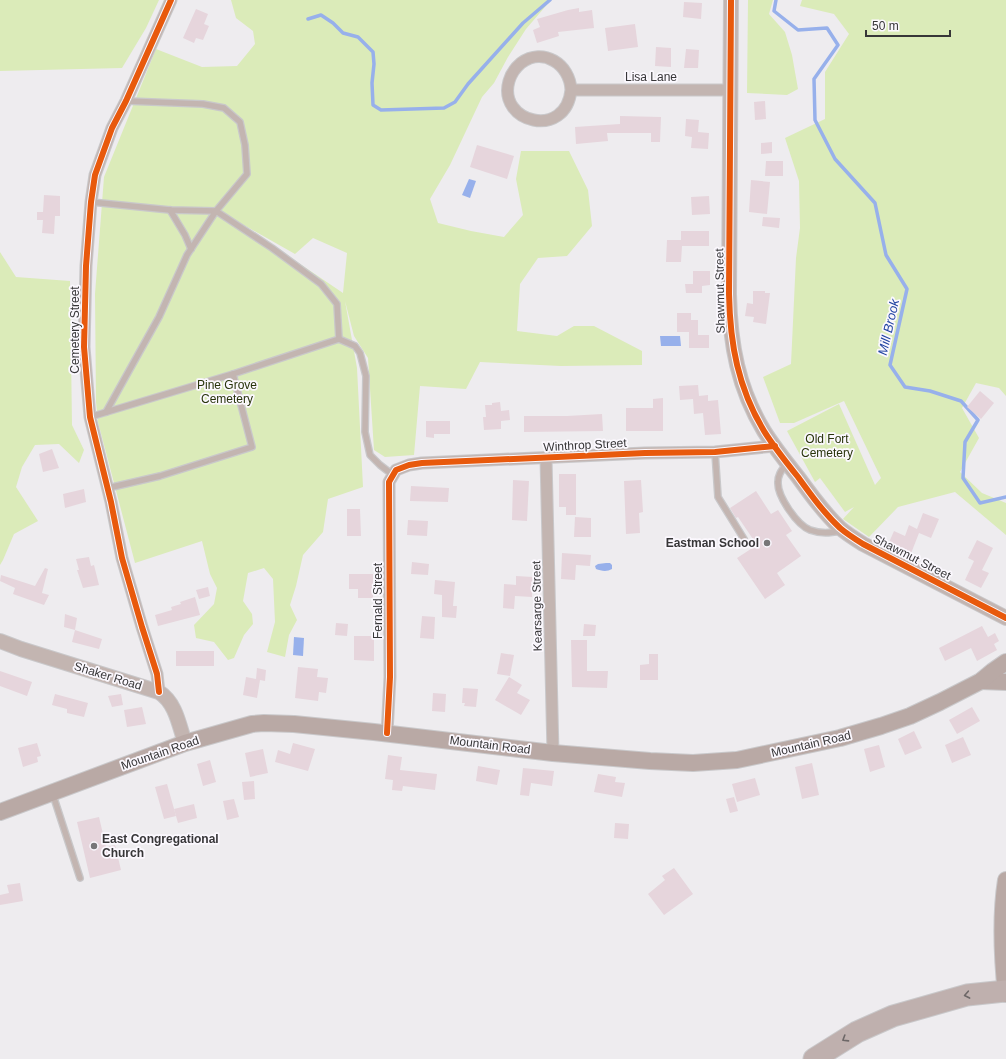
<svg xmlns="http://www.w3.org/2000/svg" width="1006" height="1059" font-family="Helvetica,sans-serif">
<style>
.green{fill:#dbebb9;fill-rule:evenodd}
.water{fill:#97b0eb}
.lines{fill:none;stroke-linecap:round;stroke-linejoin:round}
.stream{stroke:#97b0eb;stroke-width:3.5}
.building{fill:#e6d5dc}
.service-casing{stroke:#c9c8ca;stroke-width:8}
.minor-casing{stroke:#c9c8ca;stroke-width:13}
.tertiary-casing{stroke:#c9c8ca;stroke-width:16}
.secondary-casing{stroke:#c9c8ca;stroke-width:18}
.motorway-casing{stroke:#c9c8ca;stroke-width:23}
.service{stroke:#c3b5b1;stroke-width:5.5}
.minor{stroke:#c3b5b1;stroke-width:11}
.tertiary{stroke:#c3b5b1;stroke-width:14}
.secondary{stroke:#b9a9a5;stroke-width:16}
.motorway{stroke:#bfb0ae;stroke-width:21}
.cycleway-casing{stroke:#fbf8fe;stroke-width:8}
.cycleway{stroke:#e8590c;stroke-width:6}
.oneway{stroke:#6d6767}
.poi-dot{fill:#777678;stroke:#fbf8fe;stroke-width:1.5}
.labels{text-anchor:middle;stroke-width:3.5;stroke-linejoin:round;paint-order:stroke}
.street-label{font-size:12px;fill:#373638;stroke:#fbf8fe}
.park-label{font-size:12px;fill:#28340b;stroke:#fbf8fe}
.poi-label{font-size:12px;font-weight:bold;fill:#373638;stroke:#fbf8fe;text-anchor:end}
.water-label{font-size:13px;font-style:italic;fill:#2043a1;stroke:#fbf8fe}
</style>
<rect width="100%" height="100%" fill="#eeecef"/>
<g class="green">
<path d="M 0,0 L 159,0 L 146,28 L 122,68 L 0,71 Z"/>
<path d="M 231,0 L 551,0 L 526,29 L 508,57 L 494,83 L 482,97 L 450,165 L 430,199 L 438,223 L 471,231 L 504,237 L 523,215 L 516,179 L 521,151 L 569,151 L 588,190 L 592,226 L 567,256 L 538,258 L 520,284 L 517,331 L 557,336 L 574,326 L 594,326 L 642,351 L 642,365 L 561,366 L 480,362 L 466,389 L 420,386 L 414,455 L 385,457 L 374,450 L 368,358 L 354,336 L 345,301 L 357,368 L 363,487 L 328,499 L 323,532 L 303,555 L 296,586 L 290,605 L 297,620 L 289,635 L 285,657 L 267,652 L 275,622 L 273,579 L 264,568 L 248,573 L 243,601 L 252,614 L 253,624 L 244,635 L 234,658 L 228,660 L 214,642 L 196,638 L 194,625 L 214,604 L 217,588 L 210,574 L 202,541 L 135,563 L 98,422 L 96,402 L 95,294 L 104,177 L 156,49 L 202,67 L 237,66 L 255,44 L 253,31 L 236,18 ZM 235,220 L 295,254 L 313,238 L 347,253 L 343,293 Z"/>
<path d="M 748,0 L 773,0 L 769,14 L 785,32 L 792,55 L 798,89 L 787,95 L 747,93 Z"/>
<path d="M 802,0 L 1006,0 L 1006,396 L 999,388 L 976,383 L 962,408 L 979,438 L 960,472 L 982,493 L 1006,503 L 1006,535 L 955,492 L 898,507 L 869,537 L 843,519 L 854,507 L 845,512 L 820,478 L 815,482 L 787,431 L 839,404 L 875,485 L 881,478 L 844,401 L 794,423 L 780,423 L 763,377 L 791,364 L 796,258 L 800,228 L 799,181 L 785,138 L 825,119 L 825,72 L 849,34 L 834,14 L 800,6 Z"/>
<path d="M 0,252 L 16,277 L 70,281 L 72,425 L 84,450 L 79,463 L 59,444 L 35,445 L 22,467 L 16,487 L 38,521 L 14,534 L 3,560 L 0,565 Z"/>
</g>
<g class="water">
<path d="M 469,179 L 476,181 L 470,198 L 462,195 Z"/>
<path d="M 660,336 L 680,336 L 681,346 L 661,346 Z"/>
<path d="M 606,563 L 610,563 L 612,565 L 612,569 C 607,572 601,571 596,569 L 595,566 L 598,564 Z"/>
<path d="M 294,637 L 304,638 L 303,656 L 293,655 Z"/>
</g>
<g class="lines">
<g class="stream">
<path d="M 776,0 L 774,11 L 798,30 L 827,28 L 838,45 L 814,79 L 815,120 L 835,159 L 875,203 L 886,255 L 907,289 L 890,365 L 905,387 L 930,391 L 961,401 L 978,420 L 965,442 L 963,478 L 980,503 L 1006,497"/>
<path d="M 308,19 L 321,15 L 333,23 L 343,33 L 358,37 L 373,52 L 374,64 L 372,83 L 373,105 L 381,110 L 444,108 L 455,102 L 468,84 L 523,23 L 550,0"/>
</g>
</g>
<g class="building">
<path d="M 684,2 L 702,3 L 701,19 L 683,17 Z"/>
<path d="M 579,8 L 579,12 L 592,10 L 594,28 L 558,32 L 559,36 L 537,43 L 533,30 L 540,27 L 537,19 L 568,10 Z"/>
<path d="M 196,9 L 208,14 L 204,24 L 209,26 L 203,40 L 196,38 L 194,43 L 183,38 Z"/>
<path d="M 635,24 L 638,47 L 608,51 L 605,28 Z"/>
<path d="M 656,47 L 671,48 L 671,67 L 655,66 Z"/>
<path d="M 686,49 L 699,50 L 698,68 L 684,68 Z"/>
<path d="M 765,101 L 766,119 L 755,120 L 754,102 Z"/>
<path d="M 620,116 L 661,117 L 660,142 L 651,142 L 651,133 L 607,133 L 608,141 L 576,144 L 575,127 L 620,124 Z"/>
<path d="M 686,119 L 699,120 L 698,132 L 709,133 L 708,149 L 691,148 L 692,137 L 685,136 Z"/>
<path d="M 772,142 L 772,153 L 761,154 L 761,143 Z"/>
<path d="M 477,145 L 514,156 L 507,179 L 470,167 Z"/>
<path d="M 766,161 L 783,161 L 783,176 L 765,176 Z"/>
<path d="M 751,180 L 770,182 L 767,214 L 749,212 Z"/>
<path d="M 44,195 L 60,196 L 60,216 L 55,216 L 54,234 L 42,233 L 43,220 L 37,220 L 37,212 L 43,212 Z"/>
<path d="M 709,196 L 710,214 L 692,215 L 691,197 Z"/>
<path d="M 763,217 L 780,218 L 779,228 L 762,226 Z"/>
<path d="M 681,231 L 709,231 L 709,246 L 682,246 L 681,262 L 666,262 L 667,240 L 681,240 Z"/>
<path d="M 693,271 L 710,271 L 710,285 L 702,286 L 702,293 L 686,293 L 685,284 L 693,284 Z"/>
<path d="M 753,291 L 765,291 L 765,293 L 770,293 L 766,324 L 753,322 L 754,317 L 745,316 L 747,303 L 753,304 Z"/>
<path d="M 677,313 L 691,313 L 691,320 L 698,320 L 698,335 L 709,335 L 709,348 L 689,348 L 689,332 L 677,332 Z"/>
<path d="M 698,385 L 699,396 L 708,395 L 708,401 L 718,400 L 721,434 L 705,435 L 703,413 L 694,414 L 693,399 L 680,400 L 679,386 Z"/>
<path d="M 980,391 L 994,403 L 981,419 L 967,407 Z"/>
<path d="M 663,398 L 663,431 L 626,431 L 626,408 L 653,408 L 653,399 Z"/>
<path d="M 500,402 L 501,411 L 509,410 L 510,420 L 501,421 L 501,429 L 484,430 L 483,417 L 486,417 L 485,405 L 492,405 L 492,403 Z"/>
<path d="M 602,414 L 603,431 L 524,432 L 524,416 L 567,416 Z"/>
<path d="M 426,421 L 450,421 L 450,434 L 434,434 L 434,438 L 426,437 Z"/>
<path d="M 52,449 L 59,468 L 43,472 L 39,454 Z"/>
<path d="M 559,474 L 576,474 L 576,515 L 566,515 L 566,507 L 559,507 Z"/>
<path d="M 513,480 L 529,481 L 527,521 L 512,520 Z"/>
<path d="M 641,480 L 643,512 L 639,513 L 640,533 L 626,534 L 624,481 Z"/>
<path d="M 411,486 L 449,488 L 448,502 L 410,501 Z"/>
<path d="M 84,489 L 86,502 L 65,508 L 63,494 Z"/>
<path d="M 756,491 L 771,514 L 778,510 L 792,531 L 786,535 L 801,556 L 777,573 L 785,585 L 765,599 L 737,558 L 757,545 L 738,517 L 736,518 L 730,508 Z"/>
<path d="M 347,509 L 360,509 L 361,536 L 347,536 Z"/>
<path d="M 923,513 L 939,519 L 931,538 L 919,533 L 910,556 L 887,547 L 894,531 L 905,536 L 909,525 L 917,529 Z"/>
<path d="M 575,517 L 591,518 L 591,537 L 574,537 Z"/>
<path d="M 408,520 L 428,521 L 427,536 L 407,535 Z"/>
<path d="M 977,540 L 993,548 L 982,570 L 989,573 L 981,588 L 965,580 L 974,561 L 968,558 Z"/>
<path d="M 562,553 L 591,555 L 590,566 L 576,565 L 575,580 L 561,579 Z"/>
<path d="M 89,557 L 91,566 L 94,565 L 99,585 L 83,588 L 77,570 L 79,570 L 76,559 Z"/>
<path d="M 412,562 L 429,564 L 428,575 L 411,574 Z"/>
<path d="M 45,568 L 48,569 L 42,593 L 49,595 L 44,605 L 13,594 L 15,588 L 0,581 L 1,575 L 35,586 Z"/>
<path d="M 349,574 L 373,574 L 373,598 L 358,598 L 358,589 L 349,589 Z"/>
<path d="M 516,576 L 533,577 L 532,597 L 515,596 L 514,609 L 503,608 L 504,584 L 516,585 Z"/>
<path d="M 435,580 L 455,582 L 453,606 L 457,606 L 456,618 L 442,617 L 442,595 L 434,594 Z"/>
<path d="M 208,587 L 210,596 L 199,599 L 196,590 Z"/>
<path d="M 195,597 L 200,615 L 158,626 L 155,615 L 172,610 L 171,607 L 181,604 L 180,602 Z"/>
<path d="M 65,614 L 77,618 L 75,630 L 64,627 Z"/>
<path d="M 422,616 L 435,617 L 434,639 L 420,638 Z"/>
<path d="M 336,623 L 348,624 L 347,636 L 335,635 Z"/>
<path d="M 584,624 L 596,625 L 595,636 L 583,636 Z"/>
<path d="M 982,626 L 988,637 L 995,633 L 999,641 L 994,644 L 997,650 L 977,661 L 971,648 L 945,661 L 939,648 Z"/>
<path d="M 75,630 L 102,639 L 99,649 L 72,642 Z"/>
<path d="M 354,636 L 374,636 L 374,661 L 354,660 Z"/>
<path d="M 571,640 L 587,640 L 587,671 L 608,671 L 607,688 L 572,687 Z"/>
<rect x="176" y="651" width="38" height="15"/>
<path d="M 501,653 L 514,655 L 510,676 L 497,674 Z"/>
<path d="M 649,654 L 658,654 L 658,680 L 640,680 L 640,665 L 649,664 Z"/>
<path d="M 298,667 L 318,669 L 317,677 L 328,678 L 326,693 L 319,692 L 318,701 L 295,698 Z"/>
<path d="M 257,668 L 266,670 L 265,681 L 260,680 L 257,698 L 243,695 L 246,677 L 256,679 Z"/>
<path d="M 0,671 L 32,682 L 27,696 L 0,686 Z"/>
<path d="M 509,677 L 522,685 L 517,693 L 530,700 L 521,715 L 495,700 Z"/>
<path d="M 463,688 L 478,689 L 476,707 L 464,706 L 465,703 L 462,703 Z"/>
<path d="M 433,693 L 446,694 L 445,712 L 432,711 Z"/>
<path d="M 55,694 L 88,703 L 84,717 L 67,713 L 67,709 L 52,705 Z"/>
<path d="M 121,694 L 123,705 L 112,707 L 108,696 Z"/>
<path d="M 142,707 L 146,724 L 127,727 L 124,710 Z"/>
<path d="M 972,707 L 980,721 L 957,734 L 949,720 Z"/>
<path d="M 914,731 L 922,748 L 905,755 L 898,739 Z"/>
<path d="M 963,737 L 971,755 L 952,763 L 945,745 Z"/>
<path d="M 37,743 L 41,756 L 37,757 L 38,762 L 23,767 L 18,748 Z"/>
<path d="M 293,743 L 315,749 L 308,771 L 275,762 L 278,750 L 290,754 Z"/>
<path d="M 879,745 L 885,767 L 870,772 L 864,749 Z"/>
<path d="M 263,749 L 268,773 L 250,777 L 245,753 Z"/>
<path d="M 388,755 L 402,757 L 400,770 L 437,774 L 435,790 L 403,786 L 402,791 L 392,790 L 393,780 L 385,779 Z"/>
<path d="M 210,760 L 216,782 L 203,786 L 197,764 Z"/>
<path d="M 812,763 L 819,795 L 802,799 L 795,767 Z"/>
<path d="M 478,766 L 500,770 L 497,785 L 476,781 Z"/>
<path d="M 523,768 L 554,771 L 552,786 L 531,783 L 529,796 L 520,795 Z"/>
<path d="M 598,774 L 616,777 L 615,782 L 625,783 L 622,797 L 594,792 Z"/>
<path d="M 755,778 L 760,795 L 737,802 L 732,784 Z"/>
<path d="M 254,781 L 255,799 L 244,800 L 242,782 Z"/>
<path d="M 167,784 L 176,816 L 164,819 L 155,787 Z"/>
<path d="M 734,797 L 738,811 L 730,813 L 726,799 Z"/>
<path d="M 234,799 L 239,817 L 227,820 L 223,801 Z"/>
<path d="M 194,804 L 197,818 L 178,823 L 174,809 Z"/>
<path d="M 99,817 L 106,847 L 115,845 L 121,870 L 90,878 L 77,822 Z"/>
<path d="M 615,823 L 629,824 L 628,839 L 614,838 Z"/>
<path d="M 674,868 L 693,894 L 664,915 L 648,894 L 665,880 L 662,876 Z"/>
<path d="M 20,883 L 23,901 L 0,905 L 0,895 L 9,893 L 7,885 Z"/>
</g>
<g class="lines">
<defs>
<g id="service">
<path d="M 91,202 L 170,210 L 216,211 L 272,248 L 321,284 L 337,304 L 339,339 L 233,374 L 252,447 L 160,476 L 108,488"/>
<path d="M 170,210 L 185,235 L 191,249"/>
<path d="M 339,339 L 355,346 L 360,353 L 366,376 L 365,432 L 370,455 L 380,465 L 393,475"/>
<path d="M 106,412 L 159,317 L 187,255 L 216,211 L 247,174 L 245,145 L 240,122 L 224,108 L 203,104 L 126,101"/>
<path d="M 90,417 L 233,374"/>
<path d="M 715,452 L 718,497 L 744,539"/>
<path d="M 787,463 C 782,470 778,474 778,482 C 777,496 797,525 810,530 C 821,534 830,533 841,531"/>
<path d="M 53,795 L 80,878"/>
</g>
<g id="minor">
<path d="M 571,90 C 566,140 497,123 509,81 C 511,74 515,68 521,63 C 543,47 570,64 571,90 L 730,90"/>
<path d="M 546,458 L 553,753"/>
<path d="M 159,692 L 157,674 L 142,627 L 122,558 L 111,502 L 90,417 L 84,347 L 86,266 L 91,202 L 95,175 L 112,128 L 126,101 L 171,0"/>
<path d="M 387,733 L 390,677 L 389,482 L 396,470 L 409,465 L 422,463 L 645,453 L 715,452 L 775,446"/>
</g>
<g id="tertiary">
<path d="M 731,0 L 729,294 C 730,344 738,388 764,431 C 774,447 786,462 798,477 C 811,495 824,513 840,528 C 847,534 855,539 863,544 L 1006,618"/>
<path d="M 0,641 L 21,649 L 159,692 C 176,703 179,725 185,743"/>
</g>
<g id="secondary">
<path d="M 981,681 L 1006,682"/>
<path d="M 0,812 L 185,743 L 252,724 L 264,723 L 294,724 L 374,732 L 553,753 L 650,761 L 693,763 L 737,760 L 840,738 L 881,726 L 910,716 L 940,702 L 981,681 L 993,671 L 1006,662"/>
<path d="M 1006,880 C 1000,918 1002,956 1006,994"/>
</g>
<path id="motorway" d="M 814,1059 L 857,1032 L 893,1016 L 967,995 L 1006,991"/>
</defs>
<use href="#service" class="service-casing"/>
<use href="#minor" class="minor-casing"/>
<use href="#tertiary" class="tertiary-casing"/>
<use href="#secondary" class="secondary-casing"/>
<use href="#motorway" class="motorway-casing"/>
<use href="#service" class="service"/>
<use href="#minor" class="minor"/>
<use href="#tertiary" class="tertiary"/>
<use href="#secondary" class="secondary"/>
<use href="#motorway" class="motorway"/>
<defs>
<g id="cycleway">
<path d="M 731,0 L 729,294 C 730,344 738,388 764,431 C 774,447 786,462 798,477 C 811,495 824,513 840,528 C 847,534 855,539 863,544 L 1006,618"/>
<path d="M 159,692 L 157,674 L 142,627 L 122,558 L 111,502 L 90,417 L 84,347 L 86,266 L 91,202 L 95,175 L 112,128 L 126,101 L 171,0"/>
<path d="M 387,733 L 390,677 L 389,482 L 396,470 L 409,465 L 422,463 L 645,453 L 715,452 L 775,446"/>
</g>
</defs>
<use href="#cycleway" class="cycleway-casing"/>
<use href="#cycleway" class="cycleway"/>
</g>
<defs><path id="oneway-chevron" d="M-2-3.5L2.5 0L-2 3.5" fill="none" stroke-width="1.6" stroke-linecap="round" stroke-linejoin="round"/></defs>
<g class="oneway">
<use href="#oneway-chevron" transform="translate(967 995) rotate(169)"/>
<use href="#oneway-chevron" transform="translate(845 1039) rotate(148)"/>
</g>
<g class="poi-dot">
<circle cx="767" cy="543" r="4"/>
<circle cx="94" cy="846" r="4"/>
</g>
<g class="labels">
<g class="street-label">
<text x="651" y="81">Lisa Lane</text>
<text transform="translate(720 291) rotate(-91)" y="4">Shawmut Street</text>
<text transform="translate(75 330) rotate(-90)" y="4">Cemetery Street</text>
<text transform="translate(585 445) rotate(-3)" y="4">Winthrop Street</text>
<text transform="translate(912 557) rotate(27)" y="4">Shawmut Street</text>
<text transform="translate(378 601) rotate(-90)" y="4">Fernald Street</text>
<text transform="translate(537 606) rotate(-91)" y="4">Kearsarge Street</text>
<text transform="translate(108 676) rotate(17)" y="4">Shaker Road</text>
<text transform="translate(811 744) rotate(-13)" y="4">Mountain Road</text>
<text transform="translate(490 745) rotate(7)" y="4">Mountain Road</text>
<text transform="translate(160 753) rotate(-19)" y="4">Mountain Road</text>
</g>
<g class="park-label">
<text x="227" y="389">Pine Grove<tspan x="227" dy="14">Cemetery</tspan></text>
<text x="827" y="443">Old Fort<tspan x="827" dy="14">Cemetery</tspan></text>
</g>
<g class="poi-label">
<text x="759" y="547">Eastman School</text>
<text x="102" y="843" text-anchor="start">East Congregational<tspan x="102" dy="14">Church</tspan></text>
</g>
<g class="water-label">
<text transform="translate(888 327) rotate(-77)" y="5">Mill Brook</text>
</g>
</g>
<path d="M866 30v6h84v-6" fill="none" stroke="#373638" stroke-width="2"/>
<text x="872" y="30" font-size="12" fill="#373638" stroke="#fbf8fe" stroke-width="3" paint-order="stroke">50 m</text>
</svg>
